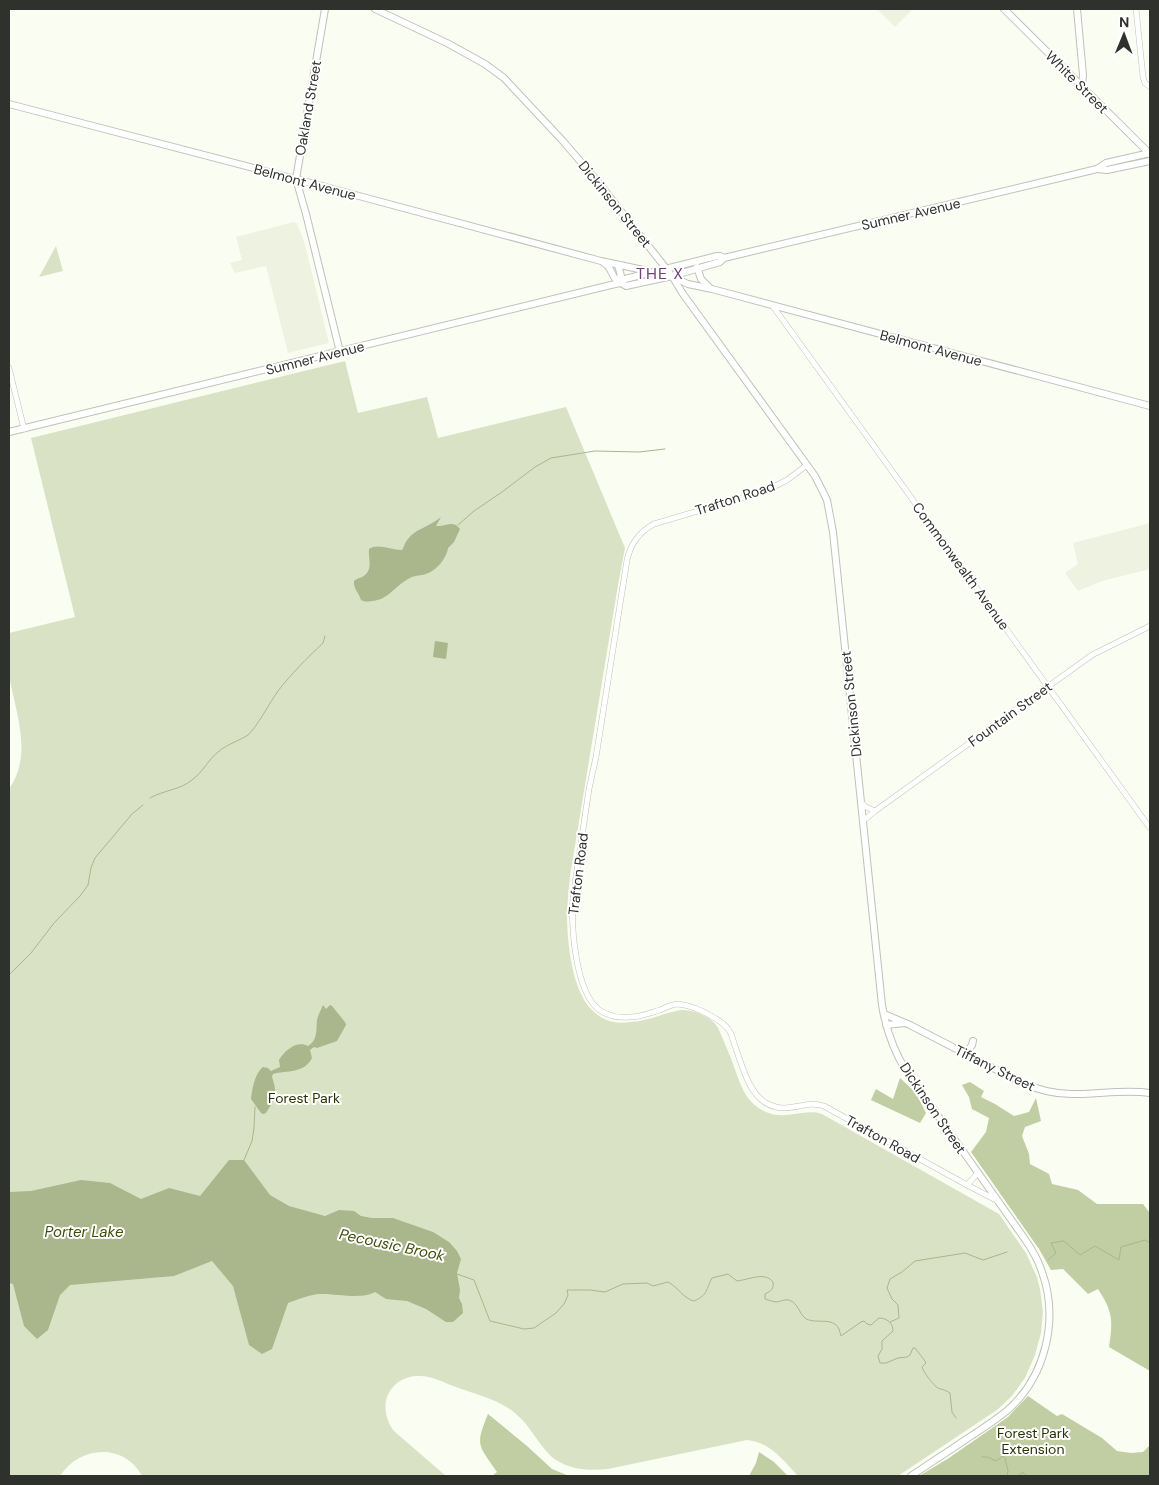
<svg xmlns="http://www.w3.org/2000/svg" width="1159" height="1485" font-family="'DM Sans',sans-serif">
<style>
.built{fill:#edf3e0}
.green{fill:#dae2c6}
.forest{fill:#c1cda2}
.water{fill:#aab68b}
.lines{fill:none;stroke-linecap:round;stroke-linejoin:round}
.stream{stroke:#aab68b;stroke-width:1}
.minor-casing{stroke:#bfc2b8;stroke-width:6}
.major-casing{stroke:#bfc2b8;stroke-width:8}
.minor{stroke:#fff;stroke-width:5}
.major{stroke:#fff;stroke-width:6}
.labels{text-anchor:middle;stroke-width:4;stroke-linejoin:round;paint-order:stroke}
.street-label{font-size:14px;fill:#2f312c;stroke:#fff}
.park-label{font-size:14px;fill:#283200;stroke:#fff}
.water-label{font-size:15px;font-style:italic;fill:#414e09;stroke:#fff}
.quarter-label{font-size:16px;letter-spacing:1px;fill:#704176;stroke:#fff}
</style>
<rect width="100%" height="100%" fill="#fafdf2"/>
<g class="built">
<path d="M 877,9 L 913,9 L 895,27 Z"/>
<path d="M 294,222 L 297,224 L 304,241 L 329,343 L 288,353 L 266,266 L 235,273 L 230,263 L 242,260 L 236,237 Z"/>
<path d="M 1150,523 L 1150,569 L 1102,581 L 1078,591 L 1065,573 L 1078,564 L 1073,543 Z"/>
</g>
<g class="green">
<path d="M 56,246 L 63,271 L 39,277 Z"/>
<path d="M 345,361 L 358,413 L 427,397 L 438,438 L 566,407 L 625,548 L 618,585 L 570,876 C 569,889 567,904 567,917 C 568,957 575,1031 631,1022 C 644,1021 656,1017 668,1013 C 673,1012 678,1010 683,1010 C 692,1010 701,1014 708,1018 C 717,1023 719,1030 723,1039 C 726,1047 730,1055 733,1064 C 740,1083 745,1103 766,1112 C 786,1121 803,1108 822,1114 L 999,1214 L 1026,1253 L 1037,1277 L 1040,1289 L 1043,1312 L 1041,1333 L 1035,1355 L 1025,1378 L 1011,1397 L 997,1410 L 898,1476 L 798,1476 C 783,1460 770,1442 747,1440 L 608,1469 C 589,1471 572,1470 556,1460 C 541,1450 531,1426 516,1414 C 499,1399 474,1394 453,1386 C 443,1382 431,1376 420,1376 C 406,1375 392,1383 387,1397 C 383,1409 387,1423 395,1432 L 446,1476 L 142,1476 C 124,1442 79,1446 60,1476 L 9,1476 L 9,789 C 33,755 16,713 9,676 C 7,663 9,647 9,633 L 75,617 L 31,438 Z"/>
</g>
<g class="forest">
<path d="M 900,1078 L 916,1093 L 926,1113 L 920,1123 L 871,1100 L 876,1089 L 893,1099 Z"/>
<path d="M 970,1082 L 984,1091 L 981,1097 L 995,1104 L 1014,1116 L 1029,1112 L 1036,1098 L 1041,1121 L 1025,1127 L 1022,1136 L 1029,1154 L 1030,1164 L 1049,1174 L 1052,1184 L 1078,1190 L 1097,1204 L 1143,1204 L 1149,1212 L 1150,1211 L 1150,1371 L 1109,1347 C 1113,1320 1113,1312 1098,1289 L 1088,1294 L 1063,1269 L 1051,1270 L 1039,1249 L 971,1152 L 986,1132 L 989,1118 L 972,1109 L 969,1097 L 962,1085 Z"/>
<path d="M 1028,1396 L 1057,1416 L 1062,1414 L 1102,1438 L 1117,1451 L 1131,1453 L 1143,1452 L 1150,1445 L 1150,1476 L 919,1476 L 949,1458 L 1008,1417 Z"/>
<path d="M 488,1414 L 527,1446 L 552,1469 L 569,1476 L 492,1476 L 497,1472 C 478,1444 475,1446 488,1414 Z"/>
<path d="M 759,1452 L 774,1462 L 788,1476 L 749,1476 L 756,1463 Z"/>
</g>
<g class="water">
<path d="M 441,517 L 436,526 C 446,527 453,519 460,529 L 454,542 L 448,548 C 447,558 436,571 426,574 C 420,576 414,575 408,579 C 395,586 388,600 372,601 C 367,602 365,602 361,600 C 359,593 353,588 354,581 C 357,578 362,578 365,575 C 373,569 368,557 369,549 C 378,543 390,550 402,550 C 404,547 405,542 408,539 C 415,529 431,526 441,517 Z"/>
<path d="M 435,641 L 448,643 L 446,659 L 433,657 Z"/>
<path d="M 323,1005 L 326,1009 L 330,1005 L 332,1006 L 345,1022 L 346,1025 L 337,1041 L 317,1048 L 314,1047 L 310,1050 L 312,1058 C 304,1074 287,1070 273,1074 L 272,1077 C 278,1094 275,1099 266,1113 L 263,1114 L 261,1113 L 251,1099 C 252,1089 255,1073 263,1067 L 268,1068 L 271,1071 L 280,1067 L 279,1060 C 285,1050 297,1040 308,1046 C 318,1040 316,1030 317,1020 C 318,1015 321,1010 323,1005 Z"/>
<path d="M 229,1160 L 244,1160 L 270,1195 L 289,1206 L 325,1216 L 339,1210 L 354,1211 L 361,1216 L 372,1218 L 393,1218 L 433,1232 L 449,1242 L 457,1251 L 461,1259 L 457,1273 L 460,1290 L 459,1298 L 462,1304 L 463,1313 L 453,1322 L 446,1322 L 426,1309 L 407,1301 L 386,1299 L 375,1292 C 362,1300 334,1293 319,1294 C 308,1295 297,1300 288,1303 L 272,1349 L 262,1354 L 249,1345 L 233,1286 L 212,1261 L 174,1276 L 70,1285 L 60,1295 L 48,1330 L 37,1339 L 24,1326 L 13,1284 L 9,1283 L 9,1192 L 31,1191 L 81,1180 L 110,1183 L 141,1199 L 169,1188 L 200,1196 Z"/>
</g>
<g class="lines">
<g class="stream">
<path d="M 458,525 L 474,511 L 502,492 L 535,467 L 551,458 L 595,451 L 639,452 L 665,449"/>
<path d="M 150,798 C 164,790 180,790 192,780 C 203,772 208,760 218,752 C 227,744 239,741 248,735 C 257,727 270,702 278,691 C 291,674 307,658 323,643 L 325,636"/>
<path d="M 9,975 L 31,953 L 54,923 L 80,896 L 88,885 L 91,868 L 95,858 L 132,814 L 143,805"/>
<path d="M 244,1160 L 252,1141 L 254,1128 L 255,1107"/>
<path d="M 1048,1260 L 1056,1253 L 1051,1243 L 1064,1241 L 1080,1255 L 1095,1246 L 1119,1260 L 1121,1247 L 1145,1240 L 1150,1243"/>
<path d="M 457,1274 L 474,1280 L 490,1321 L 524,1329 L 534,1328 L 556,1313 L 564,1304 L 568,1295 L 567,1290 L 590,1290 L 605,1292 L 623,1284 L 647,1283 L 653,1286 L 668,1282 C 678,1287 684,1299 694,1301 C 708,1295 706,1289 712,1278 L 728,1274 L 737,1281 C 748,1280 765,1271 773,1282 C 774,1289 771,1291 765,1294 L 765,1299 C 769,1300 773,1302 777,1302 C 782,1301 785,1299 789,1300 C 798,1303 799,1313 805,1318 C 814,1325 833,1316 839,1329 C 840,1331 840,1334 841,1336 L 861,1322 L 864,1321 L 867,1324 L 871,1325 L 879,1318 C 887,1318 893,1323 893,1331 L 882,1341 L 882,1349 L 878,1356 L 880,1363 L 886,1363 L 898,1358 L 907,1357 L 910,1355 L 913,1348 L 915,1348 L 925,1361 L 926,1363 L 922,1367 C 924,1373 933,1385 938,1388 C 943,1390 946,1390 950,1393 L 952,1412 L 956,1418"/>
<path d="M 890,1322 L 899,1318 L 898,1305 L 892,1299 L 887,1288 L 890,1279 L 902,1272 L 915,1261 L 965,1253 L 983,1260 L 1007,1252"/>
<path d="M 982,1457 L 987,1457 L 996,1461 L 1003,1456 L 1005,1458 L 1008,1471 L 1007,1476"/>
<path d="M 1018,1476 L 1021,1473 L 1024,1473 L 1027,1476"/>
</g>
<defs>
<g id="minor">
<path d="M 1136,9 L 1143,77 L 1145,83 L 1150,87"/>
<path d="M 772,305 L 1150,828"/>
<path d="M 9,368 L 24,429"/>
<path d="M 807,465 L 787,480 L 765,491 L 654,524 C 639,532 631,543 627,560 L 596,757 L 589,789 L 573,897 C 571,926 575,989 598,1009 C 607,1016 619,1018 630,1017 C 640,1017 650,1013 660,1010 C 665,1008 672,1004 678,1004 C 689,1005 703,1011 713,1017 C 718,1020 725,1024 728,1029 C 732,1033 733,1041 735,1046 C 742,1065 749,1095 768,1104 C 789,1115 805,1099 824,1106 L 967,1185 L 998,1201"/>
<path d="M 861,802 L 866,807 L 875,811"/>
<path d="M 863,821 L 875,811 L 1092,655 L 1150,626"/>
<path d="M 967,1185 L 978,1173"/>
</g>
<g id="major">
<path d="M 325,9 L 296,179 L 306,214 L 340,352"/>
<path d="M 375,9 L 447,43 L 485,64 L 504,78 L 562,140 L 598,182 L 672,276 L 683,294 L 815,476 L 827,500 L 833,532 L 882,1005 C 886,1029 894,1052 907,1072 L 1022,1235 C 1030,1246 1038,1259 1042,1272 C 1059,1319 1046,1375 1009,1409 C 996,1420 982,1429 968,1438 C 949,1451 930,1463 911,1476"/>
<path d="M 1004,9 L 1150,154"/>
<path d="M 1077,9 L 1083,75 L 1082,85"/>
<path d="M 9,104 L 307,182 L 601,261 L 648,271"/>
<path d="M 1097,169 L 1107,170 L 1150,161"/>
<path d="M 604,263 C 612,267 611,276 617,280"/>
<path d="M 697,267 L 701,279 L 709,287"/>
<path d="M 673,277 L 688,284 L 712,289 L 1150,406"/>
<path d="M 616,283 L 621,276 L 618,265"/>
<path d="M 621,283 L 626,286 L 672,276 L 720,262 L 724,258 L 1097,169 L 1106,163 L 1150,153"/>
<path d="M 9,432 L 615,284 L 621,283 L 625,279 L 717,256 L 720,256 L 724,258"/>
<path d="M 884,1014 L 910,1025 L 1020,1082 C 1038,1090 1057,1095 1077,1094 C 1102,1094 1125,1089 1150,1093"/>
<path d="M 886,1025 L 905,1023"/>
<path d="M 966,1054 L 972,1045 L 973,1041"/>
</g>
</defs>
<use href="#minor" class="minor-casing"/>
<use href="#major" class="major-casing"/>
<use href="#minor" class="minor"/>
<use href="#major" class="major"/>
</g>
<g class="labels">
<g class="street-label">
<text transform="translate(1077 82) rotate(45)" y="5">White Street</text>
<text transform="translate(308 108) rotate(-80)" y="5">Oakland Street</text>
<text transform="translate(305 182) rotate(15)" y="5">Belmont Avenue</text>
<text transform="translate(615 204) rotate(51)" y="5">Dickinson Street</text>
<text transform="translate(911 214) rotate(-13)" y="5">Sumner Avenue</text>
<text transform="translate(931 348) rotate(15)" y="5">Belmont Avenue</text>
<text transform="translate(315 358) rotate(-14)" y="5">Sumner Avenue</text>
<text transform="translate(735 498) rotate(-18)" y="5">Trafton Road</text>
<text transform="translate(961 566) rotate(54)" y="5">Commonwealth Avenue</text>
<text transform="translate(851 704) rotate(-96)" y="5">Dickinson Street</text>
<text transform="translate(1010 714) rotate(-36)" y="5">Fountain Street</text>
<text transform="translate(578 874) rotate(-83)" y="5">Trafton Road</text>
<text transform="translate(995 1068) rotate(26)" y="5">Tiffany Street</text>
<text transform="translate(933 1108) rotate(56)" y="5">Dickinson Street</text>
<text transform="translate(883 1139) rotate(29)" y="5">Trafton Road</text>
</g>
<g class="park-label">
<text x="304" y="1103">Forest Park</text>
<text x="1033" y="1438">Forest Park<tspan x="1033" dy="16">Extension</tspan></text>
</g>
<g class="water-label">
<text x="84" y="1237">Porter Lake</text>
<text transform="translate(392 1245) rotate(12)" y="5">Pecousic Brook</text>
</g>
<g class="quarter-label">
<text x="660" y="279">THE X</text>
</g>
</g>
<rect width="1159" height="1485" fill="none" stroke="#2f312c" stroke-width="20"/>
<g transform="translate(1124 35) rotate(1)" stroke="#ffffff" stroke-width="4" paint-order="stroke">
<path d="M0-4L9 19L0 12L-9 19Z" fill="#2f312c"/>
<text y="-8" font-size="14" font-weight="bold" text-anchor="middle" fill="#2f312c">N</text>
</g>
</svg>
